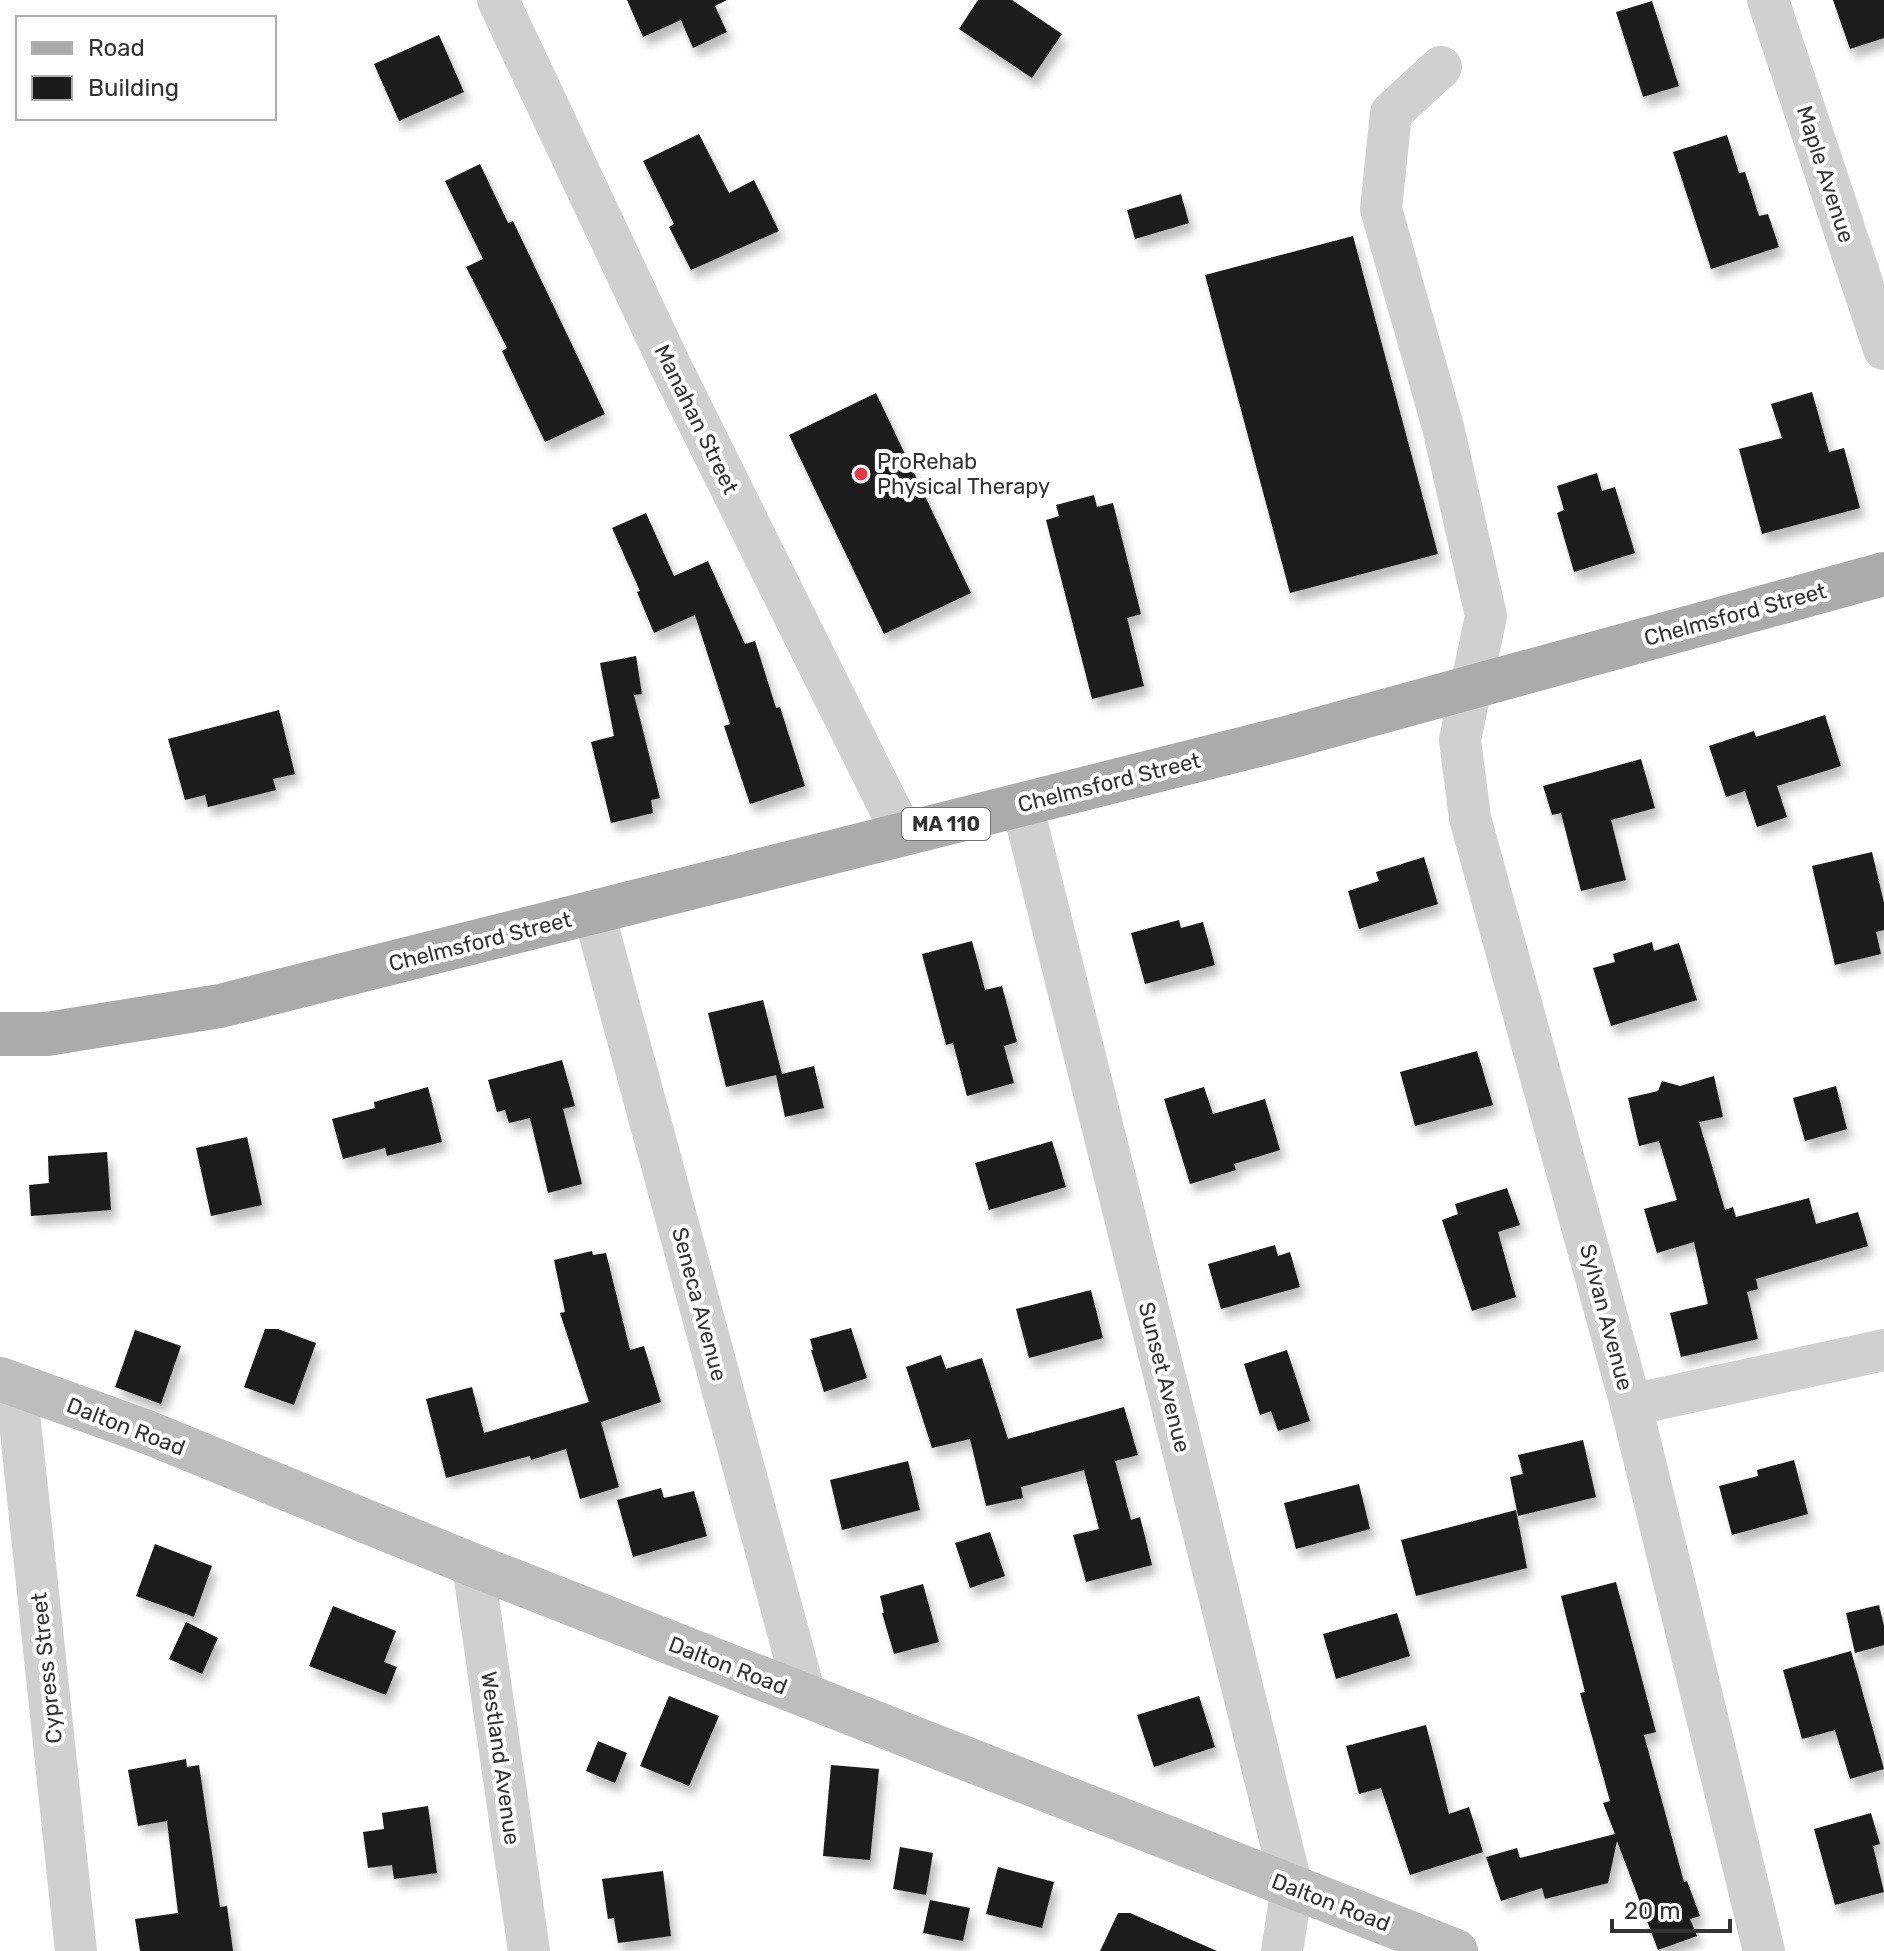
<svg xmlns="http://www.w3.org/2000/svg" width="1884" height="1951" font-family="Rubik,sans-serif">
<style>
.building{fill:#1a1a1a;filter:url(#shadow)}
.lines{fill:none;stroke-linecap:round;stroke-linejoin:round}
.street{stroke:#d0d0d0;stroke-width:42}
.secondary{stroke:#bdbdbd;stroke-width:44}
.primary{stroke:#ababab;stroke-width:44}
.poi-dot{fill:#e63946;stroke:#fff;stroke-width:3}
.labels{text-anchor:middle;stroke-width:8;stroke-linejoin:round;paint-order:stroke}
.shield{fill:#fff;stroke:#707070;stroke-width:2}
.shield-label{font-size:20px;font-weight:bold;fill:#333}
.street-label{font-size:22px;fill:#333;stroke:#fff}
.poi-label{font-size:22px;fill:#333;stroke:#fff;text-anchor:start}
</style>
<defs>
<filter id="shadow"><feDropShadow dx="5" dy="9" stdDeviation="4" flood-color="#0004"/></filter>
</defs>
<rect width="100%" height="100%" fill="#fff"/>
<g class="building">
<path d="M 627,0 L 727,0 L 715,6 L 727,32 L 693,48 L 681,20 L 643,37 Z"/>
<path d="M 978,0 L 1012,0 L 1062,34 L 1032,78 L 959,29 Z"/>
<path d="M 1833,0 L 1884,0 L 1884,38 L 1850,49 Z"/>
<path d="M 1652,1 L 1679,86 L 1643,97 L 1616,12 Z"/>
<path d="M 439,35 L 464,92 L 399,121 L 374,64 Z"/>
<path d="M 699,134 L 729,193 L 754,180 L 779,231 L 691,270 L 669,227 L 674,224 L 643,161 Z"/>
<path d="M 1727,135 L 1739,173 L 1745,172 L 1759,216 L 1768,214 L 1779,247 L 1711,269 L 1673,152 Z"/>
<path d="M 480,164 L 508,223 L 513,221 L 605,414 L 545,442 L 502,351 L 507,348 L 466,267 L 483,259 L 445,181 Z"/>
<path d="M 1181,194 L 1189,223 L 1135,239 L 1127,210 Z"/>
<path d="M 1353,236 L 1438,554 L 1290,593 L 1205,275 Z"/>
<path d="M 1812,392 L 1829,452 L 1844,448 L 1860,508 L 1762,534 L 1739,449 L 1782,438 L 1771,404 Z"/>
<path d="M 876,393 L 971,593 L 884,634 L 789,435 Z"/>
<path d="M 1597,473 L 1602,491 L 1615,487 L 1635,553 L 1574,572 L 1557,513 L 1564,510 L 1557,486 Z"/>
<path d="M 1094,495 L 1097,507 L 1113,503 L 1141,614 L 1127,618 L 1144,686 L 1092,699 L 1046,520 L 1059,516 L 1056,505 Z"/>
<path d="M 646,513 L 674,576 L 708,561 L 745,644 L 755,641 L 776,708 L 780,707 L 805,786 L 750,804 L 724,726 L 730,724 L 695,615 L 654,633 L 637,592 L 640,591 L 612,528 Z"/>
<path d="M 636,656 L 642,694 L 634,695 L 660,798 L 651,800 L 653,813 L 611,823 L 591,742 L 614,736 L 600,663 Z"/>
<path d="M 279,710 L 295,774 L 273,779 L 276,790 L 208,807 L 205,795 L 185,800 L 168,739 Z"/>
<path d="M 1825,715 L 1841,766 L 1777,786 L 1787,817 L 1757,827 L 1745,791 L 1726,797 L 1709,746 L 1754,731 L 1756,737 Z"/>
<path d="M 1641,759 L 1655,808 L 1611,820 L 1626,880 L 1581,891 L 1561,813 L 1552,815 L 1543,786 Z"/>
<path d="M 1872,852 L 1884,903 L 1884,930 L 1876,932 L 1881,954 L 1835,965 L 1812,866 Z"/>
<path d="M 1424,857 L 1438,904 L 1359,929 L 1348,891 L 1379,881 L 1376,872 Z"/>
<path d="M 1179,920 L 1181,928 L 1203,922 L 1215,965 L 1145,984 L 1131,933 Z"/>
<path d="M 972,941 L 985,990 L 1002,986 L 1017,1042 L 1004,1046 L 1014,1083 L 967,1096 L 953,1043 L 946,1045 L 922,954 Z"/>
<path d="M 1652,942 L 1654,951 L 1679,943 L 1697,1000 L 1611,1026 L 1593,968 L 1615,962 L 1613,954 Z"/>
<path d="M 763,1000 L 782,1074 L 814,1066 L 824,1108 L 785,1117 L 776,1075 L 726,1087 L 708,1013 Z"/>
<path d="M 1477,1051 L 1493,1105 L 1415,1126 L 1400,1072 Z"/>
<path d="M 562,1060 L 575,1106 L 563,1109 L 582,1184 L 548,1193 L 530,1118 L 509,1123 L 505,1110 L 497,1112 L 488,1080 Z"/>
<path d="M 1714,1076 L 1723,1117 L 1699,1122 L 1725,1210 L 1733,1207 L 1736,1217 L 1809,1198 L 1816,1224 L 1858,1212 L 1868,1246 L 1756,1279 L 1758,1289 L 1747,1292 L 1758,1339 L 1681,1357 L 1670,1313 L 1708,1304 L 1694,1242 L 1657,1253 L 1644,1209 L 1677,1200 L 1659,1141 L 1639,1146 L 1628,1098 L 1658,1091 L 1662,1081 L 1680,1086 Z"/>
<path d="M 1836,1086 L 1847,1129 L 1805,1141 L 1793,1098 Z"/>
<path d="M 428,1087 L 442,1142 L 387,1156 L 385,1148 L 343,1159 L 332,1119 L 375,1108 L 374,1102 Z"/>
<path d="M 1204,1087 L 1213,1114 L 1265,1099 L 1280,1150 L 1234,1164 L 1236,1170 L 1190,1184 L 1164,1099 Z"/>
<path d="M 247,1137 L 262,1205 L 211,1216 L 196,1148 Z"/>
<path d="M 1052,1141 L 1066,1187 L 989,1210 L 975,1163 Z"/>
<path d="M 107,1152 L 111,1210 L 31,1216 L 29,1185 L 49,1183 L 48,1156 Z"/>
<path d="M 1507,1188 L 1520,1225 L 1498,1232 L 1516,1297 L 1472,1311 L 1442,1220 L 1458,1214 L 1455,1204 Z"/>
<path d="M 1275,1245 L 1278,1256 L 1290,1252 L 1300,1287 L 1221,1309 L 1208,1264 Z"/>
<path d="M 592,1251 L 593,1255 L 606,1253 L 630,1350 L 644,1346 L 661,1402 L 601,1422 L 619,1487 L 580,1499 L 566,1449 L 531,1460 L 530,1456 L 446,1478 L 426,1399 L 472,1387 L 484,1433 L 589,1402 L 560,1313 L 565,1312 L 554,1260 Z"/>
<path d="M 1091,1290 L 1103,1338 L 1029,1358 L 1016,1309 Z"/>
<path d="M 851,1328 L 867,1378 L 824,1392 L 811,1350 L 813,1350 L 810,1339 Z"/>
<path d="M 265,1329 L 278,1329 L 316,1343 L 294,1405 L 244,1387 Z"/>
<path d="M 135,1330 L 181,1346 L 161,1404 L 115,1387 Z"/>
<path d="M 1287,1350 L 1310,1421 L 1278,1431 L 1271,1411 L 1260,1415 L 1244,1364 Z"/>
<path d="M 941,1355 L 946,1369 L 982,1358 L 1008,1439 L 1124,1407 L 1138,1455 L 1115,1461 L 1131,1520 L 1140,1517 L 1152,1565 L 1086,1582 L 1073,1535 L 1099,1529 L 1084,1470 L 1021,1487 L 1023,1498 L 986,1506 L 970,1439 L 932,1448 L 906,1367 Z"/>
<path d="M 1583,1440 L 1596,1497 L 1518,1516 L 1510,1477 L 1523,1474 L 1518,1455 Z"/>
<path d="M 1794,1460 L 1808,1514 L 1732,1535 L 1719,1486 L 1758,1476 L 1757,1470 Z"/>
<path d="M 908,1461 L 920,1510 L 842,1530 L 830,1480 Z"/>
<path d="M 1359,1484 L 1370,1529 L 1296,1549 L 1284,1503 Z"/>
<path d="M 661,1488 L 664,1498 L 694,1491 L 707,1536 L 633,1557 L 617,1500 Z"/>
<path d="M 1516,1510 L 1527,1568 L 1416,1596 L 1401,1540 Z"/>
<path d="M 990,1532 L 1005,1576 L 970,1588 L 955,1543 Z"/>
<path d="M 155,1544 L 212,1566 L 194,1617 L 136,1596 Z"/>
<path d="M 1616,1582 L 1656,1732 L 1644,1735 L 1684,1882 L 1687,1881 L 1700,1916 L 1690,1919 L 1697,1936 L 1658,1950 L 1617,1841 L 1608,1883 L 1545,1899 L 1542,1888 L 1501,1901 L 1486,1857 L 1517,1848 L 1520,1858 L 1615,1834 L 1603,1803 L 1610,1801 L 1580,1693 L 1585,1692 L 1561,1596 Z"/>
<path d="M 923,1584 L 939,1642 L 894,1654 L 882,1613 L 884,1613 L 880,1596 Z"/>
<path d="M 1879,1605 L 1884,1626 L 1884,1645 L 1855,1653 L 1846,1613 Z"/>
<path d="M 333,1606 L 396,1631 L 384,1662 L 397,1667 L 386,1695 L 309,1666 Z"/>
<path d="M 1397,1613 L 1410,1656 L 1336,1679 L 1323,1634 Z"/>
<path d="M 186,1622 L 218,1638 L 202,1674 L 169,1659 Z"/>
<path d="M 1851,1651 L 1884,1769 L 1850,1779 L 1835,1730 L 1802,1739 L 1783,1670 Z"/>
<path d="M 669,1696 L 719,1716 L 689,1786 L 640,1766 Z"/>
<path d="M 1199,1696 L 1215,1747 L 1154,1767 L 1137,1715 Z"/>
<path d="M 1426,1725 L 1449,1814 L 1469,1807 L 1483,1852 L 1410,1875 L 1381,1788 L 1359,1794 L 1346,1746 Z"/>
<path d="M 598,1741 L 627,1753 L 615,1783 L 586,1771 Z"/>
<path d="M 186,1759 L 187,1767 L 199,1765 L 220,1907 L 227,1906 L 233,1951 L 140,1951 L 135,1919 L 178,1913 L 167,1821 L 138,1826 L 128,1770 Z"/>
<path d="M 831,1765 L 879,1769 L 870,1860 L 823,1856 Z"/>
<path d="M 428,1806 L 437,1873 L 394,1879 L 392,1865 L 368,1868 L 363,1832 L 384,1829 L 382,1813 Z"/>
<path d="M 1871,1813 L 1880,1844 L 1873,1846 L 1884,1892 L 1835,1905 L 1814,1829 Z"/>
<path d="M 900,1847 L 933,1853 L 926,1895 L 893,1889 Z"/>
<path d="M 998,1867 L 1054,1882 L 1042,1928 L 986,1914 Z"/>
<path d="M 663,1871 L 671,1936 L 618,1943 L 614,1918 L 608,1919 L 602,1879 Z"/>
<path d="M 930,1900 L 970,1908 L 963,1941 L 923,1933 Z"/>
<path d="M 1118,1913 L 1130,1913 L 1217,1951 L 1100,1951 Z"/>
</g>
<g class="lines">
<g class="street">
<path d="M 498,0 L 670,365 L 903,835"/>
<path d="M 1768,0 L 1884,349"/>
<path d="M 1441,67 L 1391,113 L 1381,209 L 1443,427 L 1486,616 L 1460,740 L 1470,818 L 1631,1405 L 1764,1951"/>
<path d="M 1022,804 L 1292,1887 L 1282,1951"/>
<path d="M 594,913 L 805,1695"/>
<path d="M 16,1385 L 76,1951"/>
<path d="M 1631,1405 L 1884,1350"/>
<path d="M 473,1565 L 529,1951"/>
</g>
<path class="secondary" d="M 0,1379 L 147,1432 L 473,1565 L 1456,1951"/>
<path class="primary" d="M 0,1034 L 47,1034 L 220,1006 L 1286,738 L 1884,574"/>
</g>
<circle class="poi-dot" cx="861" cy="474" r="8"/>
<g class="labels">
<rect class="shield" x="902" y="808" width="88" height="32" rx="6"/>
<g class="shield-label">
<text x="946" y="831">MA 110</text>
</g>
<g class="street-label">
<text transform="translate(1826 174) rotate(72)" y="8">Maple Avenue</text>
<text transform="translate(697 419) rotate(64)" y="8">Manahan Street</text>
<text transform="translate(1735 614) rotate(-15)" y="8">Chelmsford Street</text>
<text transform="translate(1109 782) rotate(-14)" y="8">Chelmsford Street</text>
<text transform="translate(480 941) rotate(-14)" y="8">Chelmsford Street</text>
<text transform="translate(700 1304) rotate(75)" y="8">Seneca Avenue</text>
<text transform="translate(1607 1317) rotate(75)" y="8">Sylvan Avenue</text>
<text transform="translate(1165 1377) rotate(76)" y="8">Sunset Avenue</text>
<text transform="translate(126 1426) rotate(21)" y="8">Dalton Road</text>
<text transform="translate(728 1665) rotate(21)" y="8">Dalton Road</text>
<text transform="translate(46 1668) rotate(-96)" y="8">Cypress Street</text>
<text transform="translate(501 1758) rotate(82)" y="8">Westland Avenue</text>
<text transform="translate(1331 1902) rotate(21)" y="8">Dalton Road</text>
</g>
<g class="poi-label">
<text x="877" y="469">ProRehab<tspan x="877" dy="25">Physical Therapy</tspan></text>
</g>
</g>
<rect x="16" y="16" width="260" height="104" fill="#ffffff" stroke="#adadad" stroke-width="2"/>
<rect x="32" y="42" width="40" height="12" fill="#ababab" stroke="#adadad" stroke-width="2"/>
<text x="88" y="56" font-size="24" fill="#333333">Road</text>
<rect x="32" y="76" width="40" height="24" fill="#1a1a1a" stroke="#adadad" stroke-width="2"/>
<text x="88" y="96" font-size="24" fill="#333333">Building</text>
<path d="M1612 1919v12h118v-12" fill="none" stroke="#333333" stroke-width="4"/>
<text x="1624" y="1919" font-size="24" fill="#333333" stroke="#ffffff" stroke-width="6" paint-order="stroke">20 m</text>
</svg>
